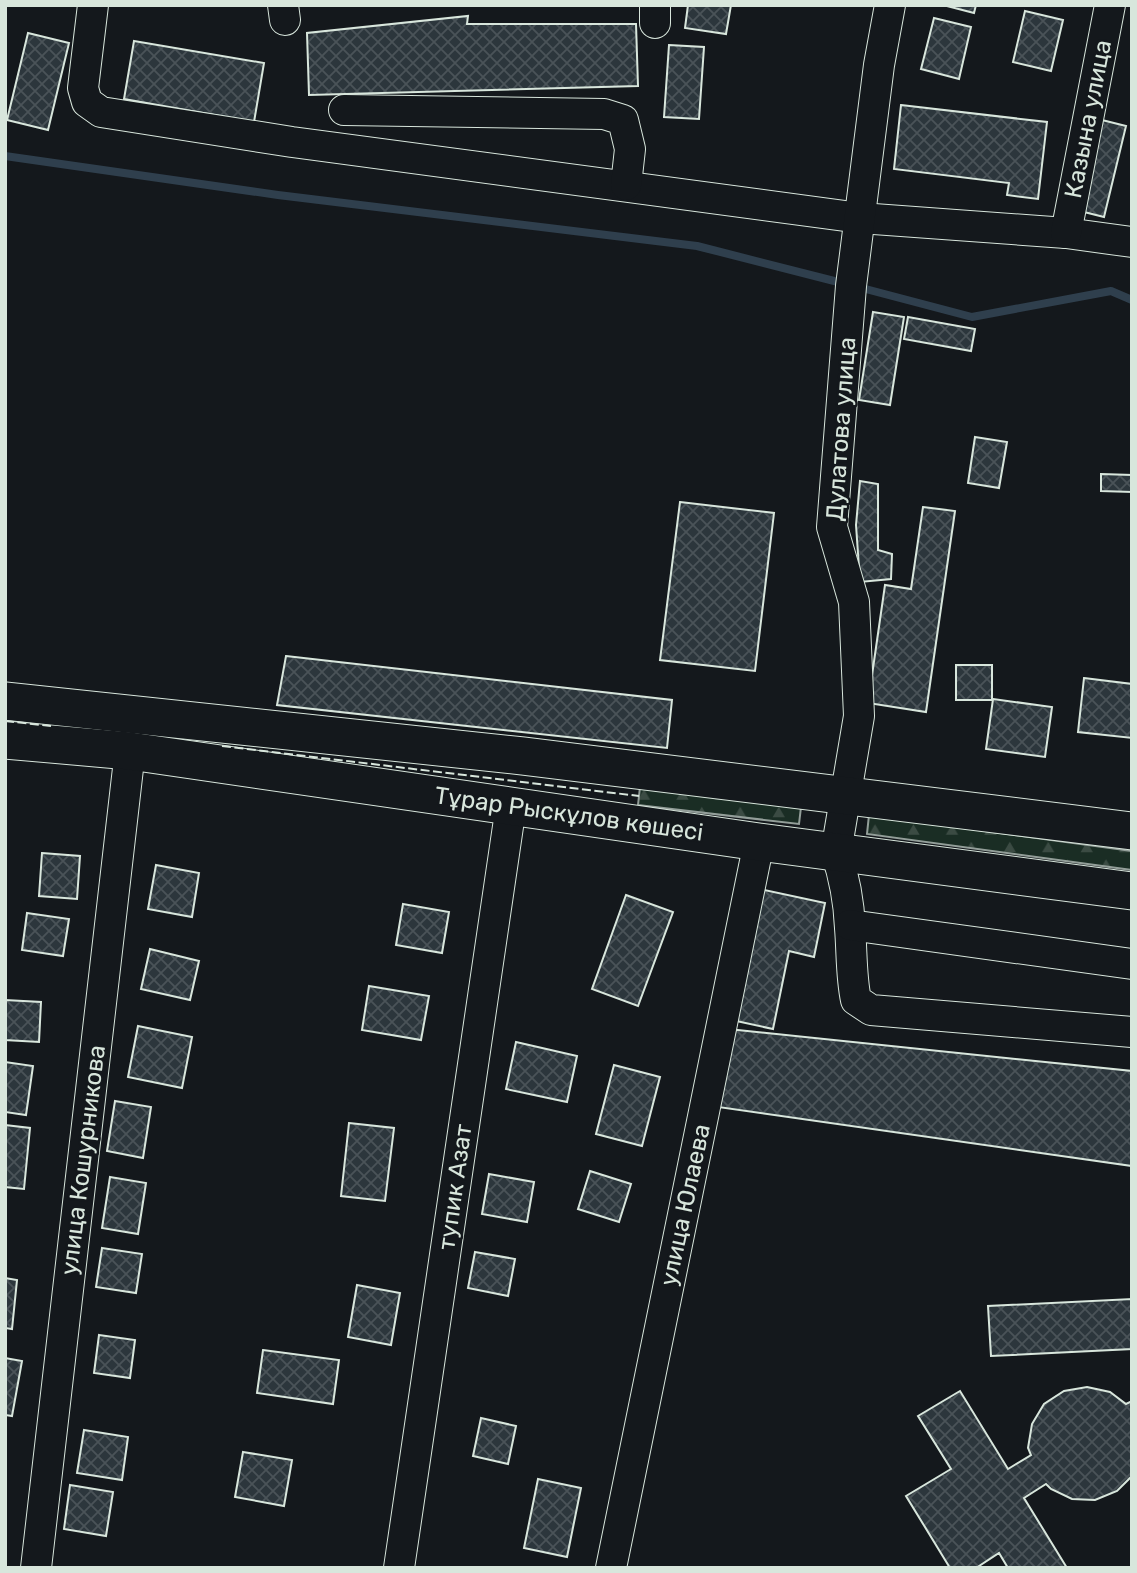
<svg xmlns="http://www.w3.org/2000/svg" width="1137" height="1573" font-family="Rubik,sans-serif">
<style>
.forest{fill:url(#forest-firs);stroke:#939e99;stroke-width:2}
.lines{fill:none;stroke-linecap:round;stroke-linejoin:round}
.stream{stroke:#2f3f4d;stroke-width:8}
.building{fill:url(#building-cross-hatch);stroke:#d8e6dc;stroke-width:2}
.minor-casing{stroke:#d8e6dc;stroke-width:32}
.major-casing{stroke:#d8e6dc;stroke-width:39}
.minor{stroke:#14181c;stroke-width:30}
.major{stroke:#14181c;stroke-width:37}
.fence{stroke:#d8e6dc;stroke-width:2;stroke-dasharray:9 3.5;stroke-linecap:butt}
.labels{text-anchor:middle;stroke-width:5;stroke-linejoin:round;paint-order:stroke}
.street-label{font-size:24px;fill:#d8e6dc;stroke:#14181c}
</style>
<defs>
<pattern id="forest-firs" width="22" height="20" patternUnits="userSpaceOnUse" patternTransform="scale(1.75)"><rect width="22" height="20" fill="#1a2d24"/><path d="M5 1l3.5 6h-7zM16 11l3.5 6h-7z" fill="#3b4b43"/></pattern>
<pattern id="building-cross-hatch" width="8" height="8" patternUnits="userSpaceOnUse" patternTransform="scale(1.75)"><rect width="8" height="8" fill="#2c363c"/><path d="M0 0l8 8M0 8l8-8" fill="none" stroke="#4a5358"/></pattern>
</defs>
<rect width="100%" height="100%" fill="#14181c"/>
<g class="forest">
<path d="M 640,787 L 801,807 L 799,824 L 638,805 Z"/>
<path d="M 869,815 L 1132,851 L 1132,870 L 867,834 Z"/>
</g>
<g class="lines">
<g class="stream">
<path d="M 5,156 L 278,195 L 697,246 L 846,284"/>
<path d="M 858,287 L 972,317 L 1111,291 L 1132,300"/>
</g>
</g>
<g class="building">
<path d="M 688,5 L 731,5 L 726,34 L 685,28 Z"/>
<path d="M 943,5 L 976,5 L 974,13 Z"/>
<path d="M 1025,11 L 1063,20 L 1051,71 L 1013,62 Z"/>
<path d="M 468,16 L 467,24 L 636,24 L 638,86 L 309,95 L 307,33 Z"/>
<path d="M 934,18 L 971,27 L 959,79 L 921,69 Z"/>
<path d="M 28,33 L 69,43 L 48,130 L 7,120 Z"/>
<path d="M 134,41 L 264,63 L 254,122 L 124,99 Z"/>
<path d="M 669,45 L 704,47 L 699,119 L 664,117 Z"/>
<path d="M 901,105 L 1047,122 L 1038,199 L 1007,195 L 1009,183 L 894,169 Z"/>
<path d="M 1094,118 L 1126,126 L 1104,217 L 1072,209 Z"/>
<path d="M 873,312 L 904,317 L 890,405 L 859,400 Z"/>
<path d="M 908,317 L 975,329 L 971,351 L 904,339 Z"/>
<path d="M 975,437 L 1007,442 L 999,488 L 968,483 Z"/>
<path d="M 1101,474 L 1132,475 L 1132,492 L 1101,491 Z"/>
<path d="M 860,481 L 878,484 L 878,550 L 892,554 L 891,579 L 860,582 L 856,525 Z"/>
<path d="M 680,502 L 774,513 L 755,671 L 660,660 Z"/>
<path d="M 923,507 L 955,511 L 926,712 L 868,703 L 885,585 L 911,589 Z"/>
<path d="M 286,656 L 672,700 L 667,748 L 277,705 Z"/>
<rect x="956" y="665" width="36" height="35"/>
<path d="M 1084,678 L 1132,684 L 1132,738 L 1078,732 Z"/>
<path d="M 993,699 L 1052,707 L 1045,757 L 986,749 Z"/>
<path d="M 42,853 L 80,856 L 77,899 L 39,896 Z"/>
<path d="M 156,865 L 199,873 L 192,917 L 148,909 Z"/>
<path d="M 755,888 L 825,903 L 814,957 L 789,951 L 773,1029 L 727,1019 Z"/>
<path d="M 626,895 L 673,912 L 638,1006 L 592,989 Z"/>
<path d="M 403,904 L 449,912 L 442,953 L 396,945 Z"/>
<path d="M 27,913 L 69,919 L 63,956 L 22,950 Z"/>
<path d="M 150,949 L 199,961 L 190,1000 L 141,989 Z"/>
<path d="M 369,986 L 429,996 L 421,1040 L 362,1030 Z"/>
<path d="M 5,1000 L 41,1002 L 39,1042 L 5,1040 Z"/>
<path d="M 138,1026 L 192,1037 L 182,1088 L 128,1077 Z"/>
<path d="M 728,1029 L 1132,1071 L 1132,1166 L 718,1107 Z"/>
<path d="M 516,1042 L 577,1056 L 567,1102 L 506,1089 Z"/>
<path d="M 5,1062 L 33,1066 L 26,1115 L 5,1112 Z"/>
<path d="M 614,1065 L 660,1077 L 642,1146 L 596,1134 Z"/>
<path d="M 115,1101 L 151,1107 L 143,1158 L 107,1151 Z"/>
<path d="M 349,1123 L 394,1128 L 385,1201 L 341,1196 Z"/>
<path d="M 5,1125 L 30,1128 L 24,1189 L 5,1187 Z"/>
<path d="M 590,1171 L 631,1184 L 619,1222 L 578,1209 Z"/>
<path d="M 489,1174 L 534,1182 L 527,1222 L 482,1214 Z"/>
<path d="M 110,1177 L 146,1183 L 138,1234 L 102,1228 Z"/>
<path d="M 102,1248 L 142,1254 L 136,1293 L 96,1287 Z"/>
<path d="M 475,1252 L 515,1259 L 508,1296 L 468,1288 Z"/>
<path d="M 5,1278 L 17,1280 L 12,1329 L 5,1328 Z"/>
<path d="M 357,1285 L 400,1293 L 391,1345 L 348,1337 Z"/>
<path d="M 1132,1299 L 1132,1349 L 991,1356 L 988,1306 Z"/>
<path d="M 99,1335 L 135,1340 L 130,1378 L 94,1373 Z"/>
<path d="M 263,1350 L 339,1360 L 333,1404 L 257,1393 Z"/>
<path d="M 5,1358 L 22,1361 L 12,1416 L 5,1415 Z"/>
<path d="M 1087,1387 L 1110,1392 L 1126,1404 L 1132,1401 L 1132,1476 L 1117,1491 L 1095,1500 L 1072,1499 L 1051,1489 L 1046,1484 L 1024,1498 L 1067,1568 L 1008,1568 L 999,1553 L 976,1568 L 950,1568 L 906,1496 L 951,1469 L 918,1416 L 960,1391 L 1008,1469 L 1031,1455 L 1028,1448 L 1032,1424 L 1044,1404 L 1064,1391 Z"/>
<path d="M 481,1418 L 516,1426 L 508,1464 L 473,1456 Z"/>
<path d="M 84,1430 L 128,1437 L 122,1480 L 77,1473 Z"/>
<path d="M 243,1452 L 292,1460 L 284,1506 L 235,1497 Z"/>
<path d="M 538,1479 L 581,1488 L 567,1557 L 524,1548 Z"/>
<path d="M 70,1485 L 113,1492 L 106,1536 L 64,1529 Z"/>
</g>
<g class="lines">
<defs>
<g id="minor">
<path d="M 93,5 L 83,88 L 87,102 L 101,112 L 292,142 L 860,218 L 1066,233 L 1132,242"/>
<path d="M 283,5 L 285,20"/>
<path d="M 890,5 L 879,65 L 851,286 L 832,527 L 854,602 L 859,716 L 836,852 C 844,876 849,903 850,928 C 852,952 851,977 856,1000 L 871,1010 L 1132,1032"/>
<path d="M 655,23 L 655,5"/>
<path d="M 344,110 L 604,114 L 623,120 L 630,149 L 626,185"/>
<path d="M 1066,233 L 1110,5"/>
<path d="M 850,925 L 1132,964"/>
<path d="M 36,1568 L 130,751"/>
<path d="M 399,1568 L 511,806"/>
<path d="M 611,1568 L 759,842"/>
</g>
<g id="major">
<path d="M 5,701 L 523,756 L 1132,831"/>
<path d="M 5,740 L 130,751 L 759,842 L 1132,891"/>
</g>
</defs>
<use href="#minor" class="minor-casing"/>
<use href="#major" class="major-casing"/>
<use href="#minor" class="minor"/>
<use href="#major" class="major"/>
<g class="fence">
<path d="M 5,721 L 51,726"/>
<path d="M 222,746 L 639,796"/>
</g>
</g>
<g class="labels">
<g class="street-label">
<text transform="translate(1088 119) rotate(-79)" y="8">Казына улица</text>
<text transform="translate(841 429) rotate(-86)" y="8">Дулатова улица</text>
<text transform="translate(569 814) rotate(8)" y="8">Тұрар Рыскұлов көшесі</text>
<text transform="translate(83 1160) rotate(-83)" y="8">улица Кошурникова</text>
<text transform="translate(455 1187) rotate(-82)" y="8">тупик Азат</text>
<text transform="translate(685 1205) rotate(-78)" y="8">улица Юлаева</text>
</g>
</g>
<rect width="1137" height="1573" fill="none" stroke="#d8e6dc" stroke-width="14"/>
</svg>
